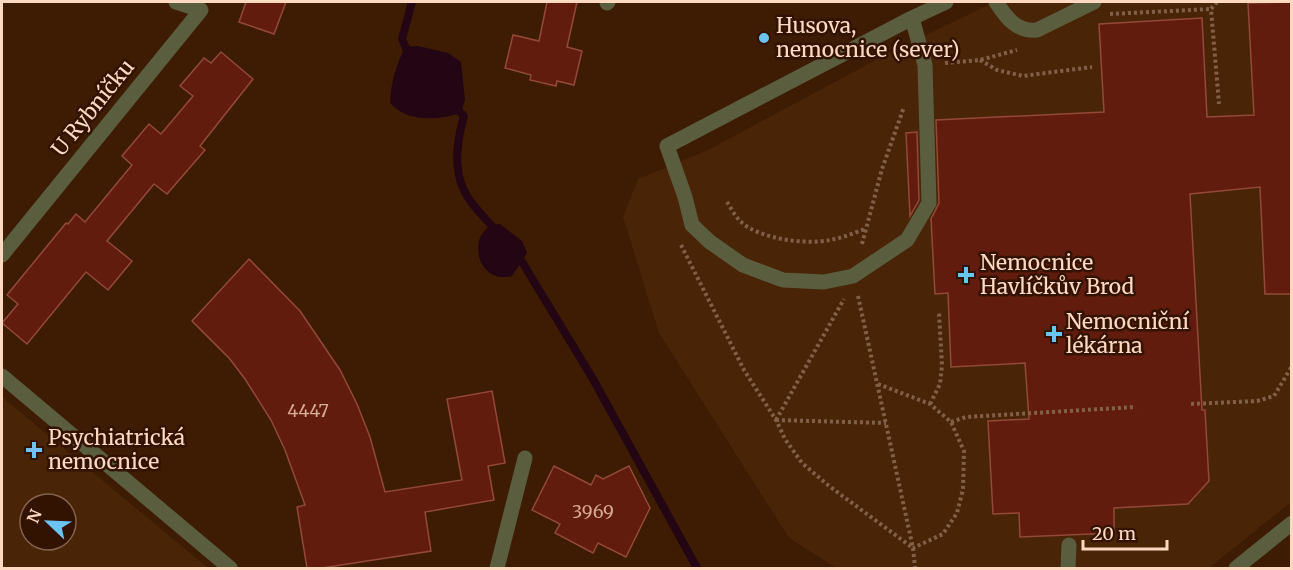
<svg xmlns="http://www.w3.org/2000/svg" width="1293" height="570" font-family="Merriweather,serif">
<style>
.built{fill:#492407;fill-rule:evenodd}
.water{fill:#230513}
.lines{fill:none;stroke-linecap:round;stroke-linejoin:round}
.stream{stroke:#230513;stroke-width:8}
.building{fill:#621c0d;stroke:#934938;stroke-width:1.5}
.path{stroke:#826048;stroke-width:4;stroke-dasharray:3 3;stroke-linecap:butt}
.minor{stroke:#5a5e3f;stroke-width:15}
.poi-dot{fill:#6bc3f2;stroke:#321200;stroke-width:2}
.labels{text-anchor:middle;stroke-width:5;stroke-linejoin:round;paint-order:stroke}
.number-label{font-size:18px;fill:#d7aa95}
.poi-label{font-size:21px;fill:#fed9c2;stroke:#321200;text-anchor:start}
.street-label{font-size:21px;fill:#fed9c2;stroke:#321200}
</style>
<rect width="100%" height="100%" fill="#3d1c03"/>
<g class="built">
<path d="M 994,2 L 1291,2 L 1291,502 L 1209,568 L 836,568 L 789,538 L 659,333 L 623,217 L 638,179 L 708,150 L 885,55 Z"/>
<path d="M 2,397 L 208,568 L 2,568 ZM 30,504 L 66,504 L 66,540 L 30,540 Z"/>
</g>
<g class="water">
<path d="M 418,46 L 448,53 L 461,62 L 465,100 L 461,113 C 438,120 408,123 390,103 C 391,82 396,66 405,47 Z"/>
<path d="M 500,224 L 522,241 L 527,253 L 512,276 C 474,286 465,226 500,224 Z"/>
</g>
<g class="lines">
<g class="stream">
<path d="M 409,55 L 402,39 L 412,2"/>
<path d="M 455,107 L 464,116 C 456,143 452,175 469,199 C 477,211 488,221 497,232"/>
<path d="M 516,252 L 593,379 L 697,568"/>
</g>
</g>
<g class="building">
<path d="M 246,2 L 286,2 L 274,34 L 239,22 Z"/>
<path d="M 547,2 L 577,2 L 567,47 L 582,51 L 574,85 L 557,81 L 556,86 L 530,80 L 531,75 L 505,68 L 513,35 L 539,41 Z"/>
<path d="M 1292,2 L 1292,294 L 1265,294 L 1260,187 L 1190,194 L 1202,410 L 1205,410 L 1209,481 L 1188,504 L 1114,508 L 1114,533 L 1020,537 L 1019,513 L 993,514 L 988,421 L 1029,419 L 1025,363 L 951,367 L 948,293 L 935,294 L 931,219 L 939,203 L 936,120 L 1104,112 L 1099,24 L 1202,18 L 1207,117 L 1254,115 L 1248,3 Z"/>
<path d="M 221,52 L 253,79 L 200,146 L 205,150 L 167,194 L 154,184 L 107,241 L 132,261 L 108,290 L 86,272 L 27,344 L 2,323 L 18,304 L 7,295 L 66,223 L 68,224 L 76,214 L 85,222 L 132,165 L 122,156 L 149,124 L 161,134 L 193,96 L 180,86 L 204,58 L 211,63 Z"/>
<path d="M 917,132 L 919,200 L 910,216 L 906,133 Z"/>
<path d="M 249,259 L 300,311 L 340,370 L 357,404 L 370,437 L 385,492 L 462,480 L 447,399 L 492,391 L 505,463 L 488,466 L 494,500 L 425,512 L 431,551 L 322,568 L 307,568 L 297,507 L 305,505 L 285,450 L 271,420 L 245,379 L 229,358 L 192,321 Z"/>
<path d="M 554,466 L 591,485 L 596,475 L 603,479 L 629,466 L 650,508 L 626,557 L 598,543 L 593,553 L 555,533 L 560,524 L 532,510 Z"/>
</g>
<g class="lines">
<g class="path">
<path d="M 1217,2 L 1211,9 L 1219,104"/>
<path d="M 1110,14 L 1211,9"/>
<path d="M 980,60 L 997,70 L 1023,76 L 1092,67"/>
<path d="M 945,63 L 980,60 L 1017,50"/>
<path d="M 727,202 C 731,208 735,216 740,221 C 759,239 805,245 830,240 C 842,238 854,233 865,229"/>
<path d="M 862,244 L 882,169 L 904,107"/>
<path d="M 681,245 L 744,370 L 776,420 L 785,439 L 802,463 L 829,486 L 913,548"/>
<path d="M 858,296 L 913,548 L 915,568"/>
<path d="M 878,384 L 930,404 L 951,422 L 964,451 L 963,489 L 957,513 L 943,534 L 913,548"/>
<path d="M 930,404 L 940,384 L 942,365 L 939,313"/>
<path d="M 1191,404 L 1257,401 L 1274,396 L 1292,366"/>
<path d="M 776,420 L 844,299"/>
<path d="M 776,420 L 886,423"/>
<path d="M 951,422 L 966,417 L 1136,407"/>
</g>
<g class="minor">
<path d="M 996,2 C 1006,17 1016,32 1037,30 L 1094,2"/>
<path d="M 607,3 L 608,2"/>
<path d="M 912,18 L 925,65 L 929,203 L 907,240 L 853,276 L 824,282 L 783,280 L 743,265 L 710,242 L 692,225 L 685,197 L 667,146 L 912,18 L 946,2"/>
<path d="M 2,255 L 201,10 L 176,2"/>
<path d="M 2,376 L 230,568"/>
<path d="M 497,568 L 525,458"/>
<path d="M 1068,568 L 1069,545"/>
<path d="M 1236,568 L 1292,523"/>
</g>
</g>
<g class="poi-dot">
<circle cx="764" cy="38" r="6"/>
<path d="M963 266h6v6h6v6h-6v6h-6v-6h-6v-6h6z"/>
<path d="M1051 325h6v6h6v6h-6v6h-6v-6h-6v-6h6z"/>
<path d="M31 441h6v6h6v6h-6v6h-6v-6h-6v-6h6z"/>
</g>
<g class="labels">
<g class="number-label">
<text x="308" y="417">4447</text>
<text x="593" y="518">3969</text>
</g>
<g class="poi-label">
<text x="776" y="33">Husova,<tspan x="776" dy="24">nemocnice (sever)</tspan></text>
<text x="980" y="270">Nemocnice<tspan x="980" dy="24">Havlíčkův Brod</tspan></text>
<text x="1066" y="329">Nemocniční<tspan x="1066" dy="24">lékárna</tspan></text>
<text x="48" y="445">Psychiatrická<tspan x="48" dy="24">nemocnice</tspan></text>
</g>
<g class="street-label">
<text transform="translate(93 108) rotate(-51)" y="7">U Rybníčku</text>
</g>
</g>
<rect width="1293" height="570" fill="none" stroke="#fed9c2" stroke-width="6"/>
<g transform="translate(48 522) rotate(293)"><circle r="28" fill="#321200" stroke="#84624e" stroke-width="1.5"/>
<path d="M0-4.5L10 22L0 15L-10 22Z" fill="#6bc3f2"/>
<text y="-9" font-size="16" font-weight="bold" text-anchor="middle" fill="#fed9c2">N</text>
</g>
<path d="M1083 540v9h84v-9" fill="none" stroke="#fed9c2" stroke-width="3"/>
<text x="1092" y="540" font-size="18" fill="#fed9c2" stroke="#321200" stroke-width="4.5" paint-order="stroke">20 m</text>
</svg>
